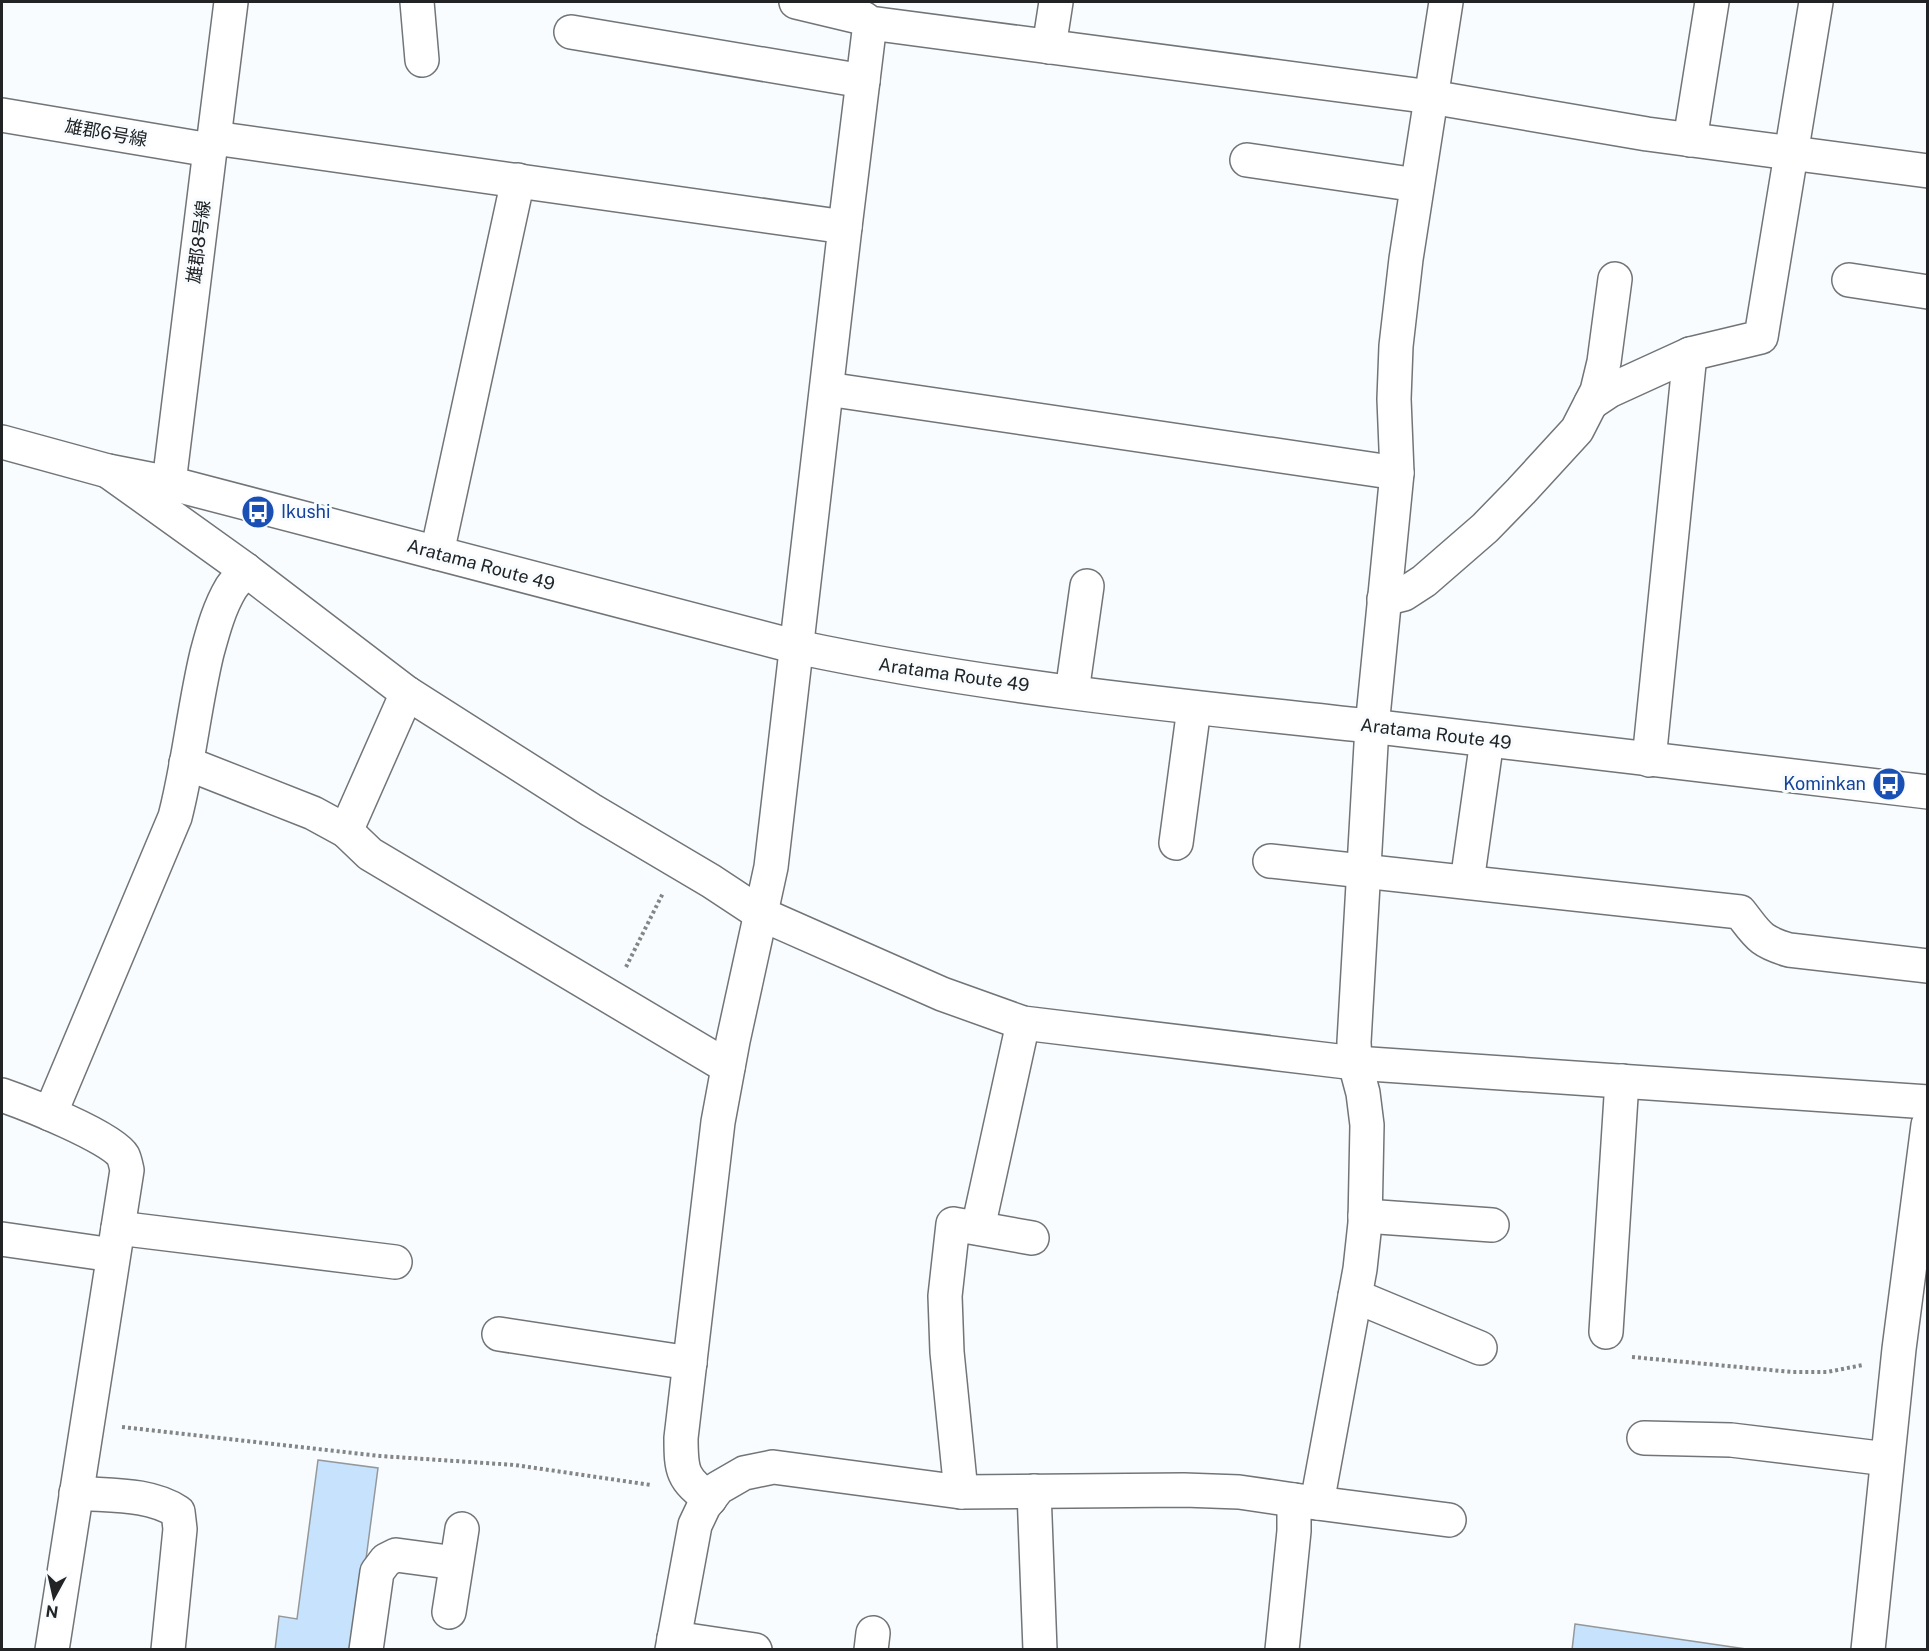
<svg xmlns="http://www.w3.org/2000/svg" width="1929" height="1651" font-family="'Public Sans','Noto Sans JP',sans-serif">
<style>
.building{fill:#c7e2fc;stroke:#94989b;stroke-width:1.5}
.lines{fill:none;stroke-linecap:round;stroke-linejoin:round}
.minor-casing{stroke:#717578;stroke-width:36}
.path{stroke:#838586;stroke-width:4;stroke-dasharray:3 3;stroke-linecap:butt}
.minor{stroke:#fff;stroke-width:33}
.labels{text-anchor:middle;stroke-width:6;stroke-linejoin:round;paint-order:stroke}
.street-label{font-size:18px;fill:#212324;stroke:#f9fcfe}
.transit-label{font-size:18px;fill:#164399;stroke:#f9fcfe;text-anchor:start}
</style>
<rect width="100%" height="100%" fill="#f9fcfe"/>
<g class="building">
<path d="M 318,1460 L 378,1468 L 354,1650 L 275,1650 L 279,1616 L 297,1619 Z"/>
<path d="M 1575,1624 L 1753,1650 L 1572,1650 Z"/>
</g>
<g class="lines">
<defs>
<g id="minor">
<path d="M 417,2 L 422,60"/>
<path d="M 796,2 L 863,18 L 870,23 L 1431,97 L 1647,134 L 1928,171"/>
<path d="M 571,32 L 863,81"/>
<path d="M 1049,47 L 1056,2"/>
<path d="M 2,115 L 210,150"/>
<path d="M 214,138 L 845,227 L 870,23"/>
<path d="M 1690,140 L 1712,2"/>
<path d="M 1247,160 L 1417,185"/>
<path d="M 1849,280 L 1928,292"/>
<path d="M 827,389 L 1397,473"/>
<path d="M 1591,403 L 1609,391 L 1690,354 L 1761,337 L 1816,2"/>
<path d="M 2,442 L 108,471 L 169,483 L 797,647 C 986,687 1179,706 1370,726 C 1556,747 1742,770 1928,792"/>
<path d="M 108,471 L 246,570 L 407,693 L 591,810 L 711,881 L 761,914 L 942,994 L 1023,1023 L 1355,1063 L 1928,1102"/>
<path d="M 169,483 L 210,150 L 214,138 L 231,2"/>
<path d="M 437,553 L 518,180"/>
<path d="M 1384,599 L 1404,594 L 1424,581 L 1485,528 L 1521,491 L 1577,430 L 1597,391 L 1604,362 L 1615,279"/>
<path d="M 1072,692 L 1087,586"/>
<path d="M 1649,760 L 1690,354"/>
<path d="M 186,763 L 313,813 L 346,831 L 370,854 L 728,1067"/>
<path d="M 346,831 L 407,693"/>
<path d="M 1176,843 L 1194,708"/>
<path d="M 1270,861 L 1740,912 C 1758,935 1759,941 1789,950 L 1928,966"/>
<path d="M 1467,882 L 1487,740"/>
<path d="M 2,1095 C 25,1103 112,1137 123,1156 C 125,1160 126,1166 127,1170 L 52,1650"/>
<path d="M 50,1114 L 175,817 C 189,763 194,707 207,653 C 213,631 219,608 231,588 C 235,582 241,576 246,570"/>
<path d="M 1365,1216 L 1492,1225"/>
<path d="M 118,1228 L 395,1262"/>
<path d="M 978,1228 L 1023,1023"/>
<path d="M 2,1239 L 113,1255"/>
<path d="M 1355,1296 L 1480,1348"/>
<path d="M 1606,1332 L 1622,1081"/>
<path d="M 499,1334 L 690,1363"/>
<path d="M 1644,1438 L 1731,1440 L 1887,1459"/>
<path d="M 1034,1491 L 1040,1650"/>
<path d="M 961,1492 L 947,1352 L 945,1296 L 953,1224 L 1032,1238"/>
<path d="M 76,1493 C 110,1496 149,1493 178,1512 L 180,1529 L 168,1650"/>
<path d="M 710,1499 C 682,1479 681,1471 681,1438 L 718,1122 L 733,1041 L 771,867 L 845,227"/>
<path d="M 1317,1503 L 1449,1520"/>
<path d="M 449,1612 L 462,1529"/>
<path d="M 674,1638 L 755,1650"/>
<path d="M 366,1650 L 377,1572 L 386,1560 L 396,1555 L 456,1563"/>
<path d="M 672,1650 L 695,1525 L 704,1506 L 718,1488 L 744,1473 L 773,1467 L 961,1492 L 1184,1490 L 1239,1492 L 1294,1500"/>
<path d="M 871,1650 L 873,1633"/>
<path d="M 1282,1650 L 1294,1531 L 1294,1500 L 1317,1503 L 1360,1269 L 1365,1223 L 1367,1125 L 1363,1093 L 1355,1063 L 1354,1042 L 1372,727 L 1397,473 L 1394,399 L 1396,346 L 1406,259 L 1446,2"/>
<path d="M 1868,1650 L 1899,1349 L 1928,1125"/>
</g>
</defs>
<use href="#minor" class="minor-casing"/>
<g class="path">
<path d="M 626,967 L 663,893"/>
<path d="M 1632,1357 L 1792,1372 L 1827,1372 L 1863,1365"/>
<path d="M 122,1427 L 380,1456 L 515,1465 L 651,1485"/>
</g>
<use href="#minor" class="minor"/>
</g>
<defs>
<symbol id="bus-disc" viewBox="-11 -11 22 22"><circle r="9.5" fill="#1a4fb4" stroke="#f9fcfe"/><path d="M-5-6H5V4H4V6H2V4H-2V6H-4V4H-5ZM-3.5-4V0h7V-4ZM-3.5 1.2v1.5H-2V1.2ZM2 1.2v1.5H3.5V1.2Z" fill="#fff"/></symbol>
</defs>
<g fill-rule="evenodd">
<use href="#bus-disc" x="239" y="493" width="38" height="38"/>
<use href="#bus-disc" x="1870" y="765" width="38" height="38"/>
</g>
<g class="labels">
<g class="street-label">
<text transform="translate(106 133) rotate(10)" y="6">雄郡6号線</text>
<text transform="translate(199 242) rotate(-83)" y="6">雄郡8号線</text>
<text transform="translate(481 565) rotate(15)" y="6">Aratama Route 49</text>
<text transform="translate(954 675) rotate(8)" y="6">Aratama Route 49</text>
<text transform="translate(1436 734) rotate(7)" y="6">Aratama Route 49</text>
</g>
<g class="transit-label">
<text x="281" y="518">Ikushi</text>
<text x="1866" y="790" text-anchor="end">Kominkan</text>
</g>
</g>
<rect width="1929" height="1651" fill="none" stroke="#212324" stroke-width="6"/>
<g transform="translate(54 1597) rotate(188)" stroke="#f9fcfe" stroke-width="4.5" paint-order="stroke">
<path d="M0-4.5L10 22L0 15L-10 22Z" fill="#212324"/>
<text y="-9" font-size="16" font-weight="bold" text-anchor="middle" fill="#212324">N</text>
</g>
</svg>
